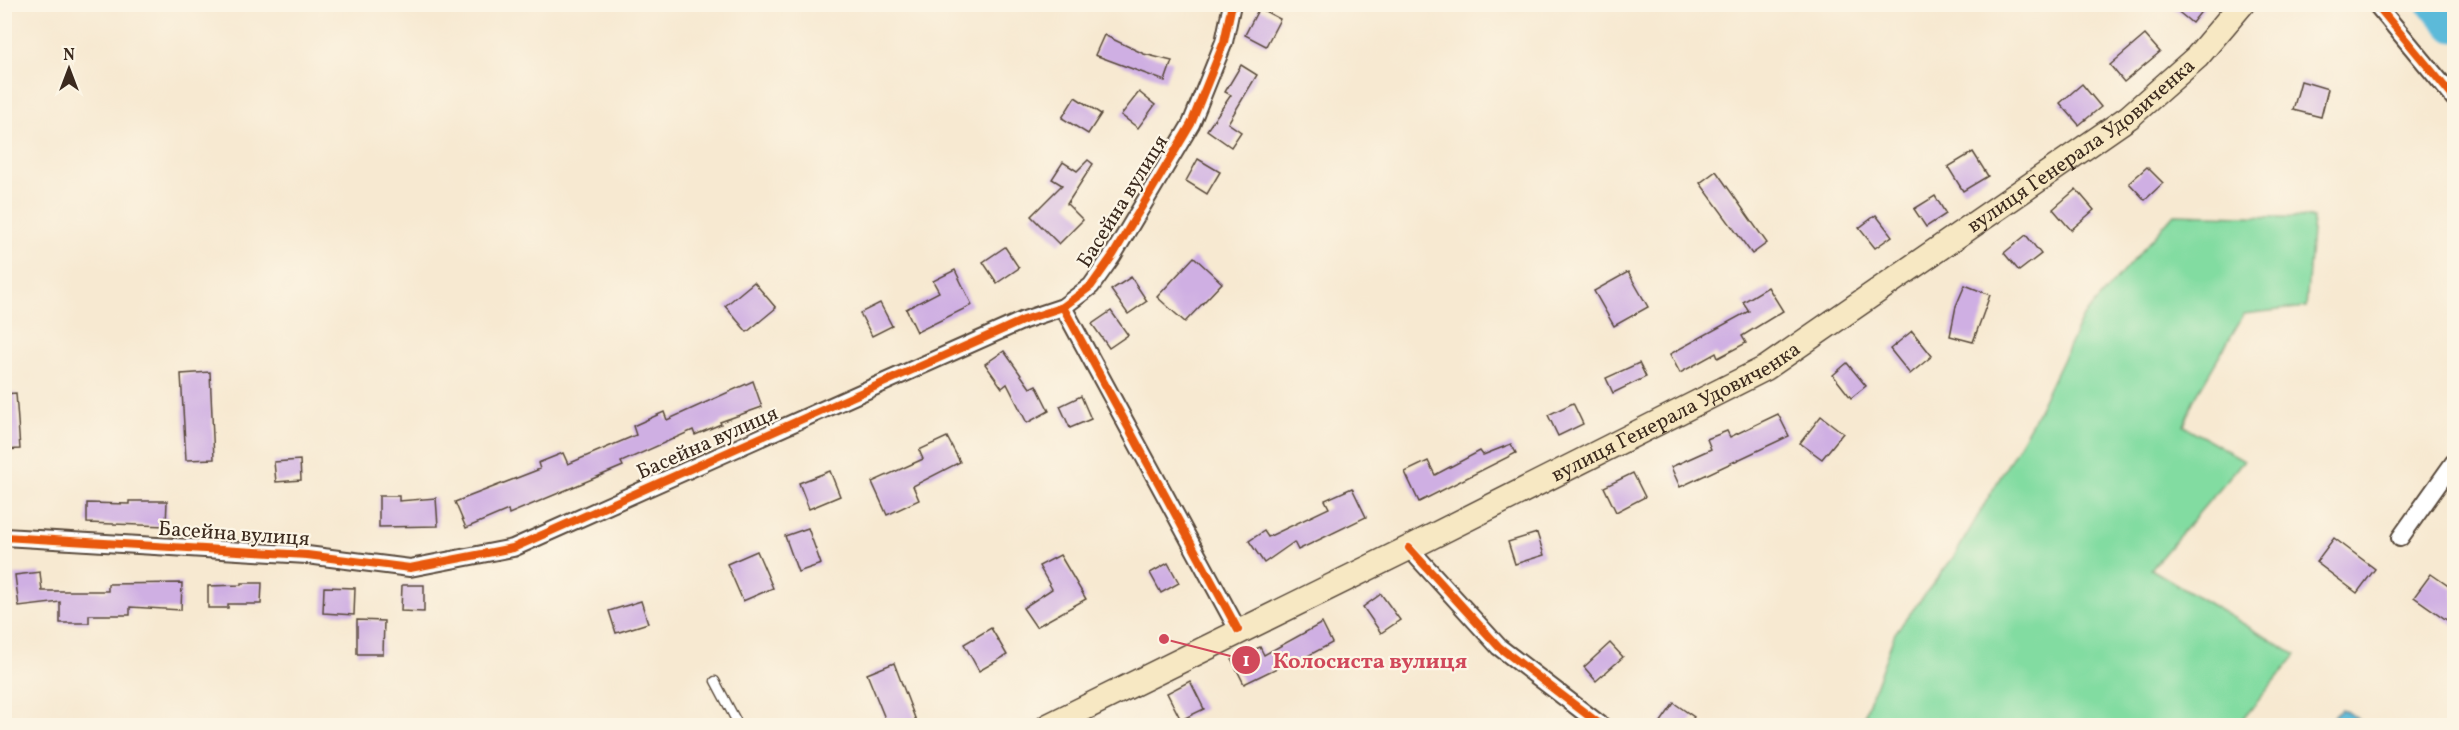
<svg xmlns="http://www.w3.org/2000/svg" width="2459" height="730" font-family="Vollkorn,serif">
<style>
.green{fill:#82dca1;stroke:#5e8360;stroke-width:1.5}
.water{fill:#5bbad9;stroke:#4b727c;stroke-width:1.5}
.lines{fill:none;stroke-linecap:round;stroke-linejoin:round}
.river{stroke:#5bbad9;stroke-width:33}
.building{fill:#cfafe3}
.lane-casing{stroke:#574739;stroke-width:11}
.street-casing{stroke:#574739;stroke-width:20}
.secondary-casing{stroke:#574739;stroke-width:27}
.lane{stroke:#fff;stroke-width:8}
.street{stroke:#fff;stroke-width:16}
.secondary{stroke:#f7e8c3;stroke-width:24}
.cycleway-casing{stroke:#fcf5e5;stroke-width:11}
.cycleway{stroke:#e8590c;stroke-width:8}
.labels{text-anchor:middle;stroke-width:4.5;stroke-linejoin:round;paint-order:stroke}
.street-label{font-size:21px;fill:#3b2a1e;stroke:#fcf5e5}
.leader{fill:none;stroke:#d1495b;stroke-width:2}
.callout-dot{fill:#d1495b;stroke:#fcf5e5;stroke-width:2}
.mark-label{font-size:18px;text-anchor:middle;font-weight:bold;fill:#fff}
.callout-label{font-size:22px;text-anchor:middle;font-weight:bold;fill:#d1495b;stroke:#fcf5e5;stroke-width:4.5;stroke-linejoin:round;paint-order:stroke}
</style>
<rect width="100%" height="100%" fill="#fcf5e5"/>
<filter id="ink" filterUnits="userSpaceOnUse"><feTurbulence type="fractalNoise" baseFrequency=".0167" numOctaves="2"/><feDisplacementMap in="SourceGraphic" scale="12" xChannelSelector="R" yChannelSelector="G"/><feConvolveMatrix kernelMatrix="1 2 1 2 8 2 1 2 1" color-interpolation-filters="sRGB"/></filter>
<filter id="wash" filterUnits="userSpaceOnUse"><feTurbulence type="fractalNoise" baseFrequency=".008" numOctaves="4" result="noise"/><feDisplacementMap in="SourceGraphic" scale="24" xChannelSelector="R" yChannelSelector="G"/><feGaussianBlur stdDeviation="1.35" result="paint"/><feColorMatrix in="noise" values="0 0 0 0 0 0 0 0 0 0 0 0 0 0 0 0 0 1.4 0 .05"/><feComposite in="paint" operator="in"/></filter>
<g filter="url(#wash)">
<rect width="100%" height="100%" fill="#f7e9d1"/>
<path class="green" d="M 2174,214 L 2313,218 L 2306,307 L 2244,314 L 2193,401 L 2184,426 L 2244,460 L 2151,569 L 2296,655 L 2238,725 L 1888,726 L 1865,714 L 1895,633 L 1955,555 L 2033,421 L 2083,317 Z"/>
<path class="water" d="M 2342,709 L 2368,725 L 2325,725 Z"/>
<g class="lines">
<path class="river" d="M 2434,4 L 2454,26"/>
</g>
<g id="blocks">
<g class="building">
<path d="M 2169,4 L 2207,4 L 2192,23 Z"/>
<path d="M 1259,8 L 1280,19 L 1266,46 L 1245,35 Z"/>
<path d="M 1104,35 L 1144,54 L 1172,61 L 1165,81 L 1095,55 Z"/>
<path d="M 2145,35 L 2160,52 L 2124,82 L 2110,65 Z"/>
<path d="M 1241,65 L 1257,75 L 1228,123 L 1241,132 L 1231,147 L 1207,130 L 1231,95 L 1225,92 Z"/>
<path d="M 2301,81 L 2328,89 L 2321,117 L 2293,110 Z"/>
<path d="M 2082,84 L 2101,107 L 2079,125 L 2060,103 Z"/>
<path d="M 1139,92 L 1155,105 L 1138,128 L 1121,115 Z"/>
<path d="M 1075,97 L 1101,114 L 1088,134 L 1062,118 Z"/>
<path d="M 1973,152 L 1988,176 L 1963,191 L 1948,167 Z"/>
<path d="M 1198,159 L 1220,172 L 1207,194 L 1186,181 Z"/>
<path d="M 1088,160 L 1093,164 L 1067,204 L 1083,220 L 1059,244 L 1031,216 L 1062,185 L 1052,179 L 1063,162 L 1077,171 Z"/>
<path d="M 2147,167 L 2163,183 L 2145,200 L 2129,183 Z"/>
<path d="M 1716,171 L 1767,243 L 1752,254 L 1700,183 Z"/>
<path d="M 2076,189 L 2094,210 L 2071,230 L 2053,209 Z"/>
<path d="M 1935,196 L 1946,214 L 1926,227 L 1914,209 Z"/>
<path d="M 1876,215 L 1892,236 L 1875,248 L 1859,228 Z"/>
<path d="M 2026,235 L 2041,254 L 2019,271 L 2004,253 Z"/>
<path d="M 1005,247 L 1019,268 L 997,283 L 983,262 Z"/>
<path d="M 1194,257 L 1222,283 L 1185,322 L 1157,297 Z"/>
<path d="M 955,270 L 972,305 L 917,332 L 906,309 L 939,292 L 933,281 Z"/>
<path d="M 1628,272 L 1648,307 L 1614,326 L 1594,291 Z"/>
<path d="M 1131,277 L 1147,301 L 1128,314 L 1111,290 Z"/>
<path d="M 754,282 L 776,308 L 747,332 L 725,306 Z"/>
<path d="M 1965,285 L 1990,295 L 1973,342 L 1950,336 L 1956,306 Z"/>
<path d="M 1768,287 L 1783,311 L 1742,336 L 1746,343 L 1718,358 L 1716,353 L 1680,373 L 1670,354 L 1749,311 L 1743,302 Z"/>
<path d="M 880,303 L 892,326 L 872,336 L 860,313 Z"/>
<path d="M 1111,311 L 1128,335 L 1109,348 L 1092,324 Z"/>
<path d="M 1912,331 L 1932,356 L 1910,374 L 1890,349 Z"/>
<path d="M 1004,351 L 1030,388 L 1036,385 L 1049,411 L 1027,423 L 1007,384 L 1002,388 L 985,364 Z"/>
<path d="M 1639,363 L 1646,377 L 1613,393 L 1606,378 Z"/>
<path d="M 1847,363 L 1866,386 L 1851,398 L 1833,375 Z"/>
<path d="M 210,372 L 214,459 L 186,460 L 181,374 Z"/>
<path d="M 753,381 L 762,407 L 720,422 L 721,424 L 695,435 L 693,430 L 621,462 L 623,466 L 509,514 L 508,510 L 466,528 L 455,502 L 540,469 L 538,463 L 563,453 L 568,464 L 636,435 L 633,426 L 664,412 L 667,420 Z"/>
<path d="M 16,393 L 20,449 L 4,450 L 4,394 Z"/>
<path d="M 1081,396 L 1091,419 L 1070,428 L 1060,406 Z"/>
<path d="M 1573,403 L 1583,424 L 1558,436 L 1548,415 Z"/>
<path d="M 1778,414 L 1789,436 L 1680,487 L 1671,467 L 1711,449 L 1707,439 L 1727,431 L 1730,437 Z"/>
<path d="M 1821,416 L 1843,433 L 1822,459 L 1800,443 Z"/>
<path d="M 947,437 L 960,462 L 913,486 L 919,500 L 887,515 L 872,482 L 923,459 L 919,450 Z"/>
<path d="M 1511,444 L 1516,453 L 1419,502 L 1405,472 L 1428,461 L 1435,475 L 1480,451 L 1483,455 Z"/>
<path d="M 300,460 L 301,480 L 276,482 L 274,462 Z"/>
<path d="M 830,471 L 840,496 L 809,509 L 799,483 Z"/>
<path d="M 1633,473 L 1645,497 L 1616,512 L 1604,487 Z"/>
<path d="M 1352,488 L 1366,517 L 1298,550 L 1294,542 L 1264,563 L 1249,541 L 1264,531 L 1268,537 L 1329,508 L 1325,500 Z"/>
<path d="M 379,496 L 399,496 L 399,501 L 436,498 L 438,526 L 379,527 Z"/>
<path d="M 129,501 L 167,501 L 166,526 L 87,523 L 87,503 L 129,504 Z"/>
<path d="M 808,528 L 821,564 L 798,572 L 785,536 Z"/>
<path d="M 1537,533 L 1544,555 L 1515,564 L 1508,542 Z"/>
<path d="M 2334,538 L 2375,569 L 2357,593 L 2316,562 Z"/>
<path d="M 757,551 L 773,588 L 743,601 L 727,564 Z"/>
<path d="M 1060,555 L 1086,599 L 1036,627 L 1023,608 L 1052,589 L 1039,566 Z"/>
<path d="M 1168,563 L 1179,583 L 1161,593 L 1150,573 Z"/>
<path d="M 40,572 L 42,591 L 108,591 L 108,584 L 182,583 L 181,610 L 130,607 L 130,615 L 89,615 L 89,623 L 60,623 L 60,602 L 19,607 L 15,575 Z"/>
<path d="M 2431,574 L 2454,590 L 2454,625 L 2414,597 Z"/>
<path d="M 241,583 L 262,583 L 261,604 L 228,604 L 228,608 L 208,608 L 208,586 L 241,585 Z"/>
<path d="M 402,585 L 424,585 L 424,612 L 401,611 Z"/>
<path d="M 324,587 L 355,588 L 354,615 L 323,613 Z"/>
<path d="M 1381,594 L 1400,620 L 1381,633 L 1363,607 Z"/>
<path d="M 641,601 L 648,623 L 616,633 L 609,611 Z"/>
<path d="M 357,620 L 384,621 L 383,654 L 357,654 Z"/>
<path d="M 1322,623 L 1332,643 L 1291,665 L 1289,662 L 1244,684 L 1232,660 L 1260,647 L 1264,655 Z"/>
<path d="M 991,628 L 1007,655 L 979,671 L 964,644 Z"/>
<path d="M 1610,643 L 1623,657 L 1596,681 L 1584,667 Z"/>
<path d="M 894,663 L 918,726 L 888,726 L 867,674 Z"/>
<path d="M 1190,681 L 1204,709 L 1181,720 L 1167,693 Z"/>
<path d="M 1674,703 L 1694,717 L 1687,726 L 1658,726 Z"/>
</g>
</g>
</g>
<g filter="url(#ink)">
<use href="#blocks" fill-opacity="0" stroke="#574739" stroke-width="1.5"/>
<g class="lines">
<defs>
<path id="lane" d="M 715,681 L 739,726"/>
<g id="street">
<path d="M 2376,4 L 2454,98"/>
<path d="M 1063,307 L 1238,630"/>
<path d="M 4,537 L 307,555 L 410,568 L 513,548 L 1024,320 L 1063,307 L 1091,286 L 1113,255 L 1191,124 L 1224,42 L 1232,4"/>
<path d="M 2400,538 L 2454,462"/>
<path d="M 1409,548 L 1499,647 L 1602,726"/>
</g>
<g id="secondary">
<path id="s1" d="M 1048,726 L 1409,548 L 1766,368 L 2129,117 L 2197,57 L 2242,4"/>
</g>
</defs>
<use href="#lane" class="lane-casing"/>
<use href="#street" class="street-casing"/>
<use href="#secondary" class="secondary-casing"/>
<use href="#lane" class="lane"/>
<use href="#street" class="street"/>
<use href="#secondary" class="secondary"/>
<defs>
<g id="cycleway">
<path d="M 2376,4 L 2454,98"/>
<path d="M 1063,307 L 1238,630"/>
<path d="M 4,537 L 307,555 L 410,568 L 513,548 L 1024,320 L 1063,307 L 1091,286 L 1113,255 L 1191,124 L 1224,42 L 1232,4"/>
<path d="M 1409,548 L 1499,647 L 1602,726"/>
</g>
</defs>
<use href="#cycleway" class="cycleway-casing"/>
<use href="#cycleway" class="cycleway"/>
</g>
</g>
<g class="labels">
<g class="street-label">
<text dy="7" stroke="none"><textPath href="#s1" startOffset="1188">вулиця Генерала Удовиченка</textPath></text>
<text transform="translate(1122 201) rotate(-58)" y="7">Басейна вулиця</text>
<text dy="7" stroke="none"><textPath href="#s1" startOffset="702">вулиця Генерала Удовиченка</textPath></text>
<text transform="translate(707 442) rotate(-24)" y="7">Басейна вулиця</text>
<text transform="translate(234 533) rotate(4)" y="7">Басейна вулиця</text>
</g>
</g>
<path class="leader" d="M1164 639L1246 660"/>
<g class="callout-dot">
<circle cx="1164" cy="639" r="6"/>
<circle cx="1246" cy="660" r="15"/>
</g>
<g class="mark-label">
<text x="1246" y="666">1</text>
</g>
<g class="callout-label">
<text x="1370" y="668">Колосиста вулиця</text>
</g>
<rect width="2459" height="730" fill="none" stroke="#fcf5e5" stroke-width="24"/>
<g transform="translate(69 69)" stroke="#fcf5e5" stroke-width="4.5" paint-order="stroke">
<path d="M0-4.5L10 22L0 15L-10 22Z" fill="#3b2a1e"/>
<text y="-9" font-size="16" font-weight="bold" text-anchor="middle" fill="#3b2a1e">N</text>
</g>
</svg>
